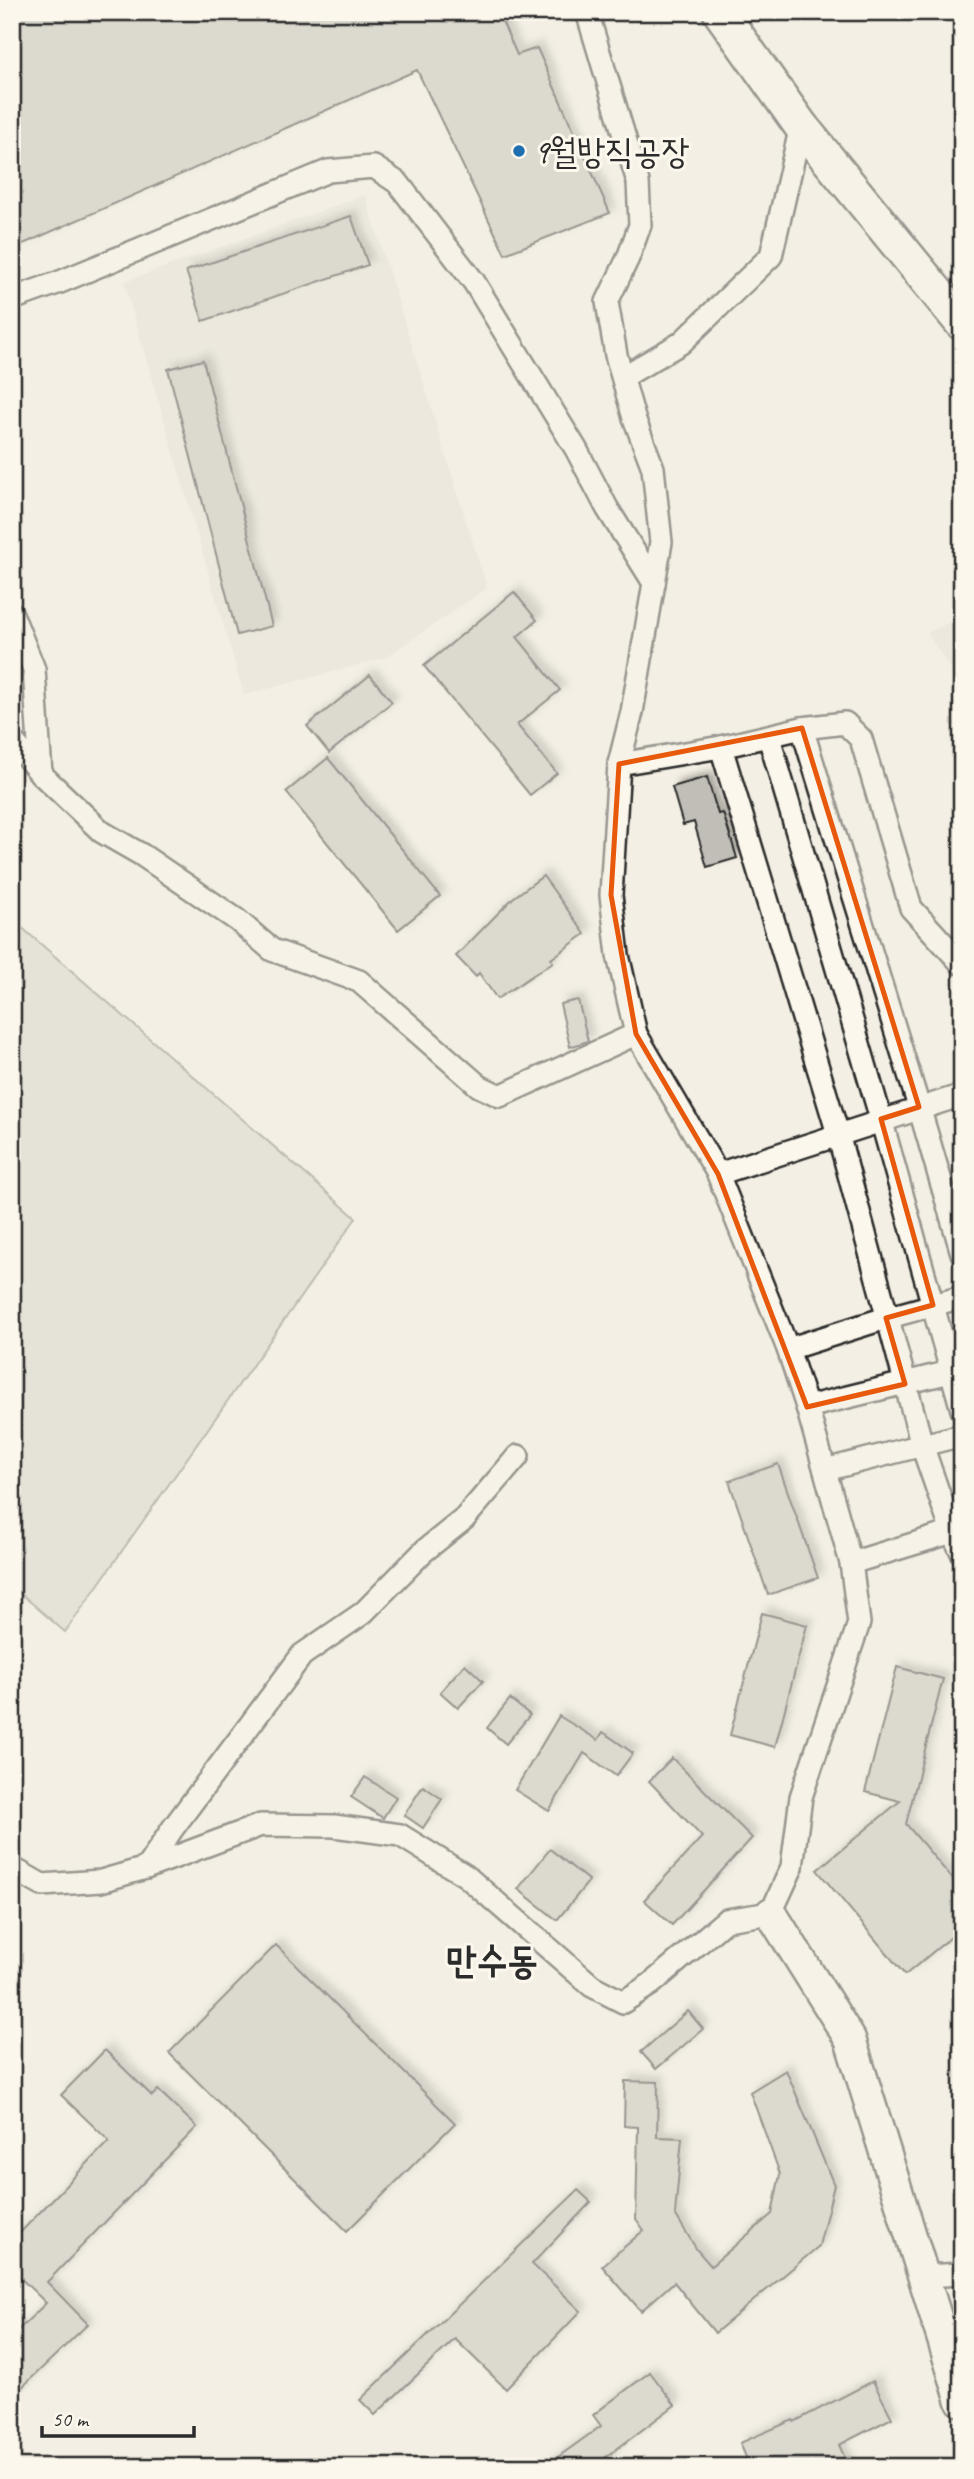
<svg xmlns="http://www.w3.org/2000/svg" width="974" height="2479" font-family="Caveat,'Poor Story',sans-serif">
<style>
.built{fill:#e4e0d6}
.green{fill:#d5d2c9;stroke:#807e7a;stroke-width:2}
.building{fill:#c0beb6;stroke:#2b2b2b;stroke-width:2;filter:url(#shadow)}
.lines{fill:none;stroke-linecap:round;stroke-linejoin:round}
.street-casing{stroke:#2b2b2b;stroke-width:26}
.secondary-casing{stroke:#2b2b2b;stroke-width:35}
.primary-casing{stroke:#2b2b2b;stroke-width:38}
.street{stroke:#fbf7ec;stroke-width:21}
.secondary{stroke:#fbf7ec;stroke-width:30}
.primary{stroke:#fbf7ec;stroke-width:33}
.marked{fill:none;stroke:#e8590c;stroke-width:5;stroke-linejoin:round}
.poi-dot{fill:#1f6fb2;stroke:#fbf7ec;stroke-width:2.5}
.labels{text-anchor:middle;stroke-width:6;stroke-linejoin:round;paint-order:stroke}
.poi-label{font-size:35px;fill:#2b2b2b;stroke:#fbf7ec;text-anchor:start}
.quarter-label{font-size:38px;font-weight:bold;fill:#2b2b2b;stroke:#fbf7ec}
</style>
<defs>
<filter id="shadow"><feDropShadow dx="6" dy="-6" stdDeviation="3.5" flood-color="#0004"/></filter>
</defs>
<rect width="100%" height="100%" fill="#f3efe4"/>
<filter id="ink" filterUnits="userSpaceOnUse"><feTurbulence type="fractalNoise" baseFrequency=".0143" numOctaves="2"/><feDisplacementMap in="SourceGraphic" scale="14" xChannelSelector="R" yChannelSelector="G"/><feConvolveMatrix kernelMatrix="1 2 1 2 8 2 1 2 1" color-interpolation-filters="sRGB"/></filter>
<g filter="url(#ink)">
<g class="built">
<path d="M 365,195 L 487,588 L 385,658 L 244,695 L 124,282 Z"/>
<path d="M 962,616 L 962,686 L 927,633 Z"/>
</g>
<path class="green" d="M 12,919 L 356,1218 L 65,1632 L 12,1586 Z"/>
<g class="building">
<path d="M 12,12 L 498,12 L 517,55 L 537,48 L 610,213 L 505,254 L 417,70 L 12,249 Z"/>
<path d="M 351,216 L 368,265 L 203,321 L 186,271 Z"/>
<path d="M 203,360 L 272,626 L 237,635 L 168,369 Z"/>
<path d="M 514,592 L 537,620 L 517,637 L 560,690 L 517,725 L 557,773 L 530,795 L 424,666 Z"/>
<path d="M 370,675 L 392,702 L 329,753 L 307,726 Z"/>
<path d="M 328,758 L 440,896 L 398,930 L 286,792 Z"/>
<path d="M 707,777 L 718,814 L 723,813 L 737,858 L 707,867 L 694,822 L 683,825 L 672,787 Z"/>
<path d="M 543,876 L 585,934 L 551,959 L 553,962 L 497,999 L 479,973 L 476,977 L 456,956 L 513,898 Z"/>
<path d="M 578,1000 L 588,1041 L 570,1047 L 560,1004 Z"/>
<path d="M 778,1464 L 818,1578 L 768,1595 L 729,1481 Z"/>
<path d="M 762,1613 L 807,1625 L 775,1747 L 730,1735 Z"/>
<path d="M 465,1664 L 483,1681 L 458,1708 L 440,1692 Z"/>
<path d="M 897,1667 L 943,1679 L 906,1824 L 962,1890 L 962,1928 L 905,1975 L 817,1870 L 900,1801 L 865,1792 Z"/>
<path d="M 510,1699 L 530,1715 L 506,1744 L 487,1728 Z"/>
<path d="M 559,1716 L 598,1740 L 603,1732 L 633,1753 L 616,1776 L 584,1753 L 549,1811 L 515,1790 Z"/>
<path d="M 672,1758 L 752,1838 L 672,1925 L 644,1900 L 702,1837 L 649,1781 Z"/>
<path d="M 365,1777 L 396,1797 L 383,1818 L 351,1797 Z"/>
<path d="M 423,1786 L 442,1799 L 423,1828 L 404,1815 Z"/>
<path d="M 550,1849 L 589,1881 L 557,1920 L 518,1889 Z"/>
<path d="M 276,1945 L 455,2123 L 347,2231 L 169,2053 Z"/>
<path d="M 688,2011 L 703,2029 L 656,2069 L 641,2052 Z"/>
<path d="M 105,2050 L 152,2096 L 158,2090 L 197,2127 L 47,2282 L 88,2324 L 12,2397 L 12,2336 L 46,2303 L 12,2270 L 12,2241 L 109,2141 L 61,2095 Z"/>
<path d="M 786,2070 L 834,2185 L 819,2246 L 715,2333 L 674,2282 L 641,2311 L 602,2266 L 644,2230 L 636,2219 L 638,2127 L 624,2126 L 625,2081 L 658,2082 L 657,2137 L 682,2138 L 675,2214 L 697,2250 L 711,2266 L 772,2214 L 780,2174 L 750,2092 Z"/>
<path d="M 578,2190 L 591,2202 L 532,2264 L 581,2311 L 506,2389 L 455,2339 L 375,2415 L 360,2400 Z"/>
<path d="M 650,2372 L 675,2405 L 605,2458 L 612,2467 L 544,2467 L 601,2426 L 593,2415 Z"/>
<path d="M 873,2381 L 892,2418 L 839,2445 L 849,2467 L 750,2467 L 740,2443 L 793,2420 L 794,2422 Z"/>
</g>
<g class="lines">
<defs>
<g id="street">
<path d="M 12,299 L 60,282 L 328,171 L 374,167 L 398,183 L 474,282 L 576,449 L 607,508 L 654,583"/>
<path d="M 623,377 L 681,343 L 771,256 L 801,126"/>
<path d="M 12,614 L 34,669 L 41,774"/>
<path d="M 802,728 L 919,1107 L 962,1253"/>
<path d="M 769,737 L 881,1119 L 962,1410"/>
<path d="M 12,740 L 41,774 L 102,832 L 142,855 L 237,920 L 272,950 L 359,981 L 479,1086 L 500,1096 L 636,1034"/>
<path d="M 721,747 L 838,1134 L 922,1445 L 952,1532 L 962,1553"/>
<path d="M 619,764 L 721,747 L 802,728 L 845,723 L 861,739 L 911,908 L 962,964"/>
<path d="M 718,1174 L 962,1095"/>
<path d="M 788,1349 L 886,1318 L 962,1297"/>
<path d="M 807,1407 L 962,1369"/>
<path d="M 825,1470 L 962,1435"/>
<path d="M 851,1563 L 962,1529"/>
<path d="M 12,1868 L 42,1885 L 101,1881 L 146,1868 L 261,1825 L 334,1826 L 400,1835 L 466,1876 L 592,1986 L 623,2002 L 651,1984 L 726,1920 L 771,1913 L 792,1867 L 801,1797 L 859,1623 L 851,1563 L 807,1407 L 788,1349 L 718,1174 L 636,1034 L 618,955 L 611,895 L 619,764 L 632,712 L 661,542 L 653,468 L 634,418 L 616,355 L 607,302 L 628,258 L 640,225 L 638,182 L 587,12"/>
<path d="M 146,1868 L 173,1828 L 302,1655 L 363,1613 L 424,1551 L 464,1519 L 518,1456"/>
<path d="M 924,2276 L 962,2274"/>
</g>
<path id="secondary" d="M 771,1913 L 850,2039 L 962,2401"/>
<path id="primary" d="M 720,12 L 801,126 L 962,323"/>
</defs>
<use href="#street" class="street-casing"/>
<use href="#secondary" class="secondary-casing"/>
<use href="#primary" class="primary-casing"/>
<use href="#street" class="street"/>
<use href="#secondary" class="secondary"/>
<use href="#primary" class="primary"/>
</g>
</g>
<path d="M0 0H974V2479H0ZM 802,728 L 919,1107 L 881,1119 L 933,1305 L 886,1318 L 905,1384 L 807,1407 L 718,1174 L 636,1034 L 611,895 L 619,764 Z" fill="#f3efe4" fill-opacity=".55" fill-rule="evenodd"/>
<path class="marked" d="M 802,728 L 919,1107 L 881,1119 L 933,1305 L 886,1318 L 905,1384 L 807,1407 L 718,1174 L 636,1034 L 611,895 L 619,764 Z"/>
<circle class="poi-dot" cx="519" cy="151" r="7"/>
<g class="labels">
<g class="poi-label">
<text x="533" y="163">9월방직공장</text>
</g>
<g class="quarter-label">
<text x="492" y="1973">만수동</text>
</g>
</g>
<rect width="974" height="2479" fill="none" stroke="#fbf7ec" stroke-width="42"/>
<rect x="21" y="21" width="932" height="2437" fill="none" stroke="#2b2b2b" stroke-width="2.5" filter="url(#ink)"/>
<path d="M42 2426v10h152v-10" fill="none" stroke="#2b2b2b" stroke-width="3.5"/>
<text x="52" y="2426" font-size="21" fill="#2b2b2b" stroke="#fbf7ec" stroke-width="5" paint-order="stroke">50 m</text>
</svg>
